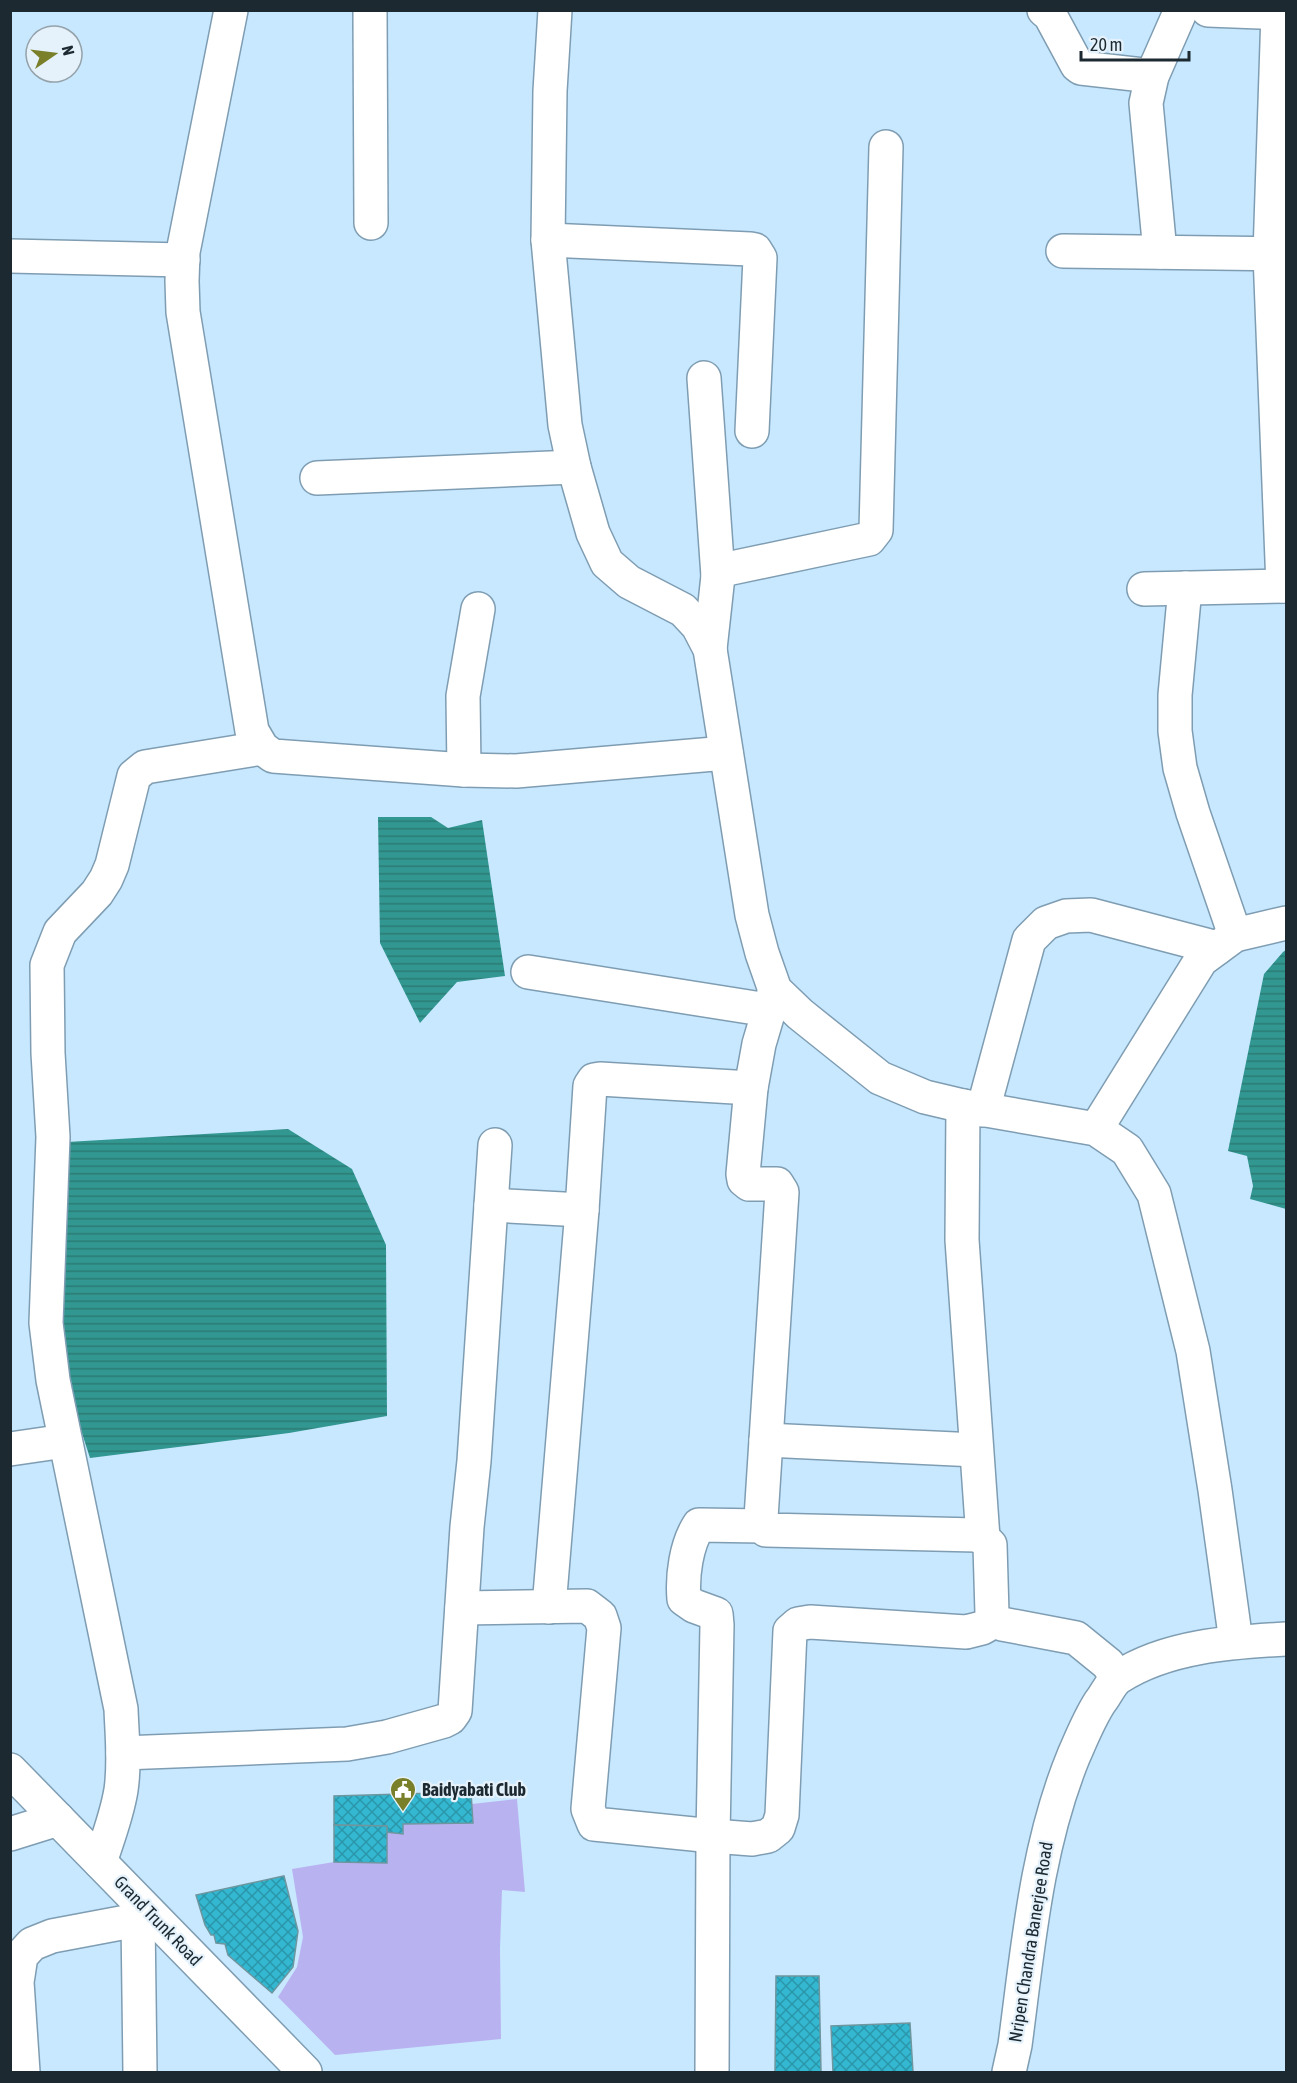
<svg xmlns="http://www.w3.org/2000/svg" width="1297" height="2083" font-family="'Asap Condensed',sans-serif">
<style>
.green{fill:#b9b2f1}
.water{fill:url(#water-rules)}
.building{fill:url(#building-cross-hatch);stroke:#6d969f;stroke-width:1.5}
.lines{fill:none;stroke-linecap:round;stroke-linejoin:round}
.minor-casing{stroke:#7f9db2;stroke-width:36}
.primary-casing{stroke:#7f9db2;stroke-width:36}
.minor{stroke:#fff;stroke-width:33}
.primary{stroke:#fff;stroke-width:33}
.labels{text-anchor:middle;stroke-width:4.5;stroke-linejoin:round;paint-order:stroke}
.poi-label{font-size:18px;font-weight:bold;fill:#1c2931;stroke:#e5f2fb;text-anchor:start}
.street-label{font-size:18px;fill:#1c2931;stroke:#e5f2fb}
</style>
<defs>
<pattern id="water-rules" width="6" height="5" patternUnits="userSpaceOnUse" patternTransform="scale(1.5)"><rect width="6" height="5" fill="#329790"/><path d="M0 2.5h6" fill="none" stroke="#2a7b76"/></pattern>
<pattern id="building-cross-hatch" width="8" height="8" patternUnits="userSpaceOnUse" patternTransform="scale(1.5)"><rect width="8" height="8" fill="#34b8d1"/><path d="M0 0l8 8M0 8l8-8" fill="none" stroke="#2b96aa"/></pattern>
</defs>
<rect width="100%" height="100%" fill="#c7e8ff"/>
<path class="green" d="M 517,1799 L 525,1892 L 502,1890 L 500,1948 L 501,2039 L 335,2055 L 278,1997 L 297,1967 L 303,1937 L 292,1869 L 334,1862 L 387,1863 L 386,1832 L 403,1834 L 403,1824 L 473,1823 L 472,1804 Z"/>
<g class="water">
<path d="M 378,817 L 431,817 L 448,828 L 482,820 L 505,976 L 457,982 L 420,1023 L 380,943 Z"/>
<path d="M 1286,950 L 1286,1209 L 1250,1199 L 1253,1186 L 1247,1156 L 1228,1151 L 1264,974 L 1283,952 Z"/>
<path d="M 288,1129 L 352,1169 L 386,1245 L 387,1416 L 289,1433 L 90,1458 L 52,1340 L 67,1142 Z"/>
</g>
<g class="building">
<path d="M 471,1792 L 473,1823 L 403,1824 L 403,1834 L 386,1832 L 387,1826 L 334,1825 L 334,1796 Z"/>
<path d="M 334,1825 L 387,1826 L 387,1863 L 334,1862 Z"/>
<path d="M 284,1876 L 298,1931 L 293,1967 L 272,1993 L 228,1955 L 225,1944 L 216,1943 L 214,1935 L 211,1935 L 205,1925 L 196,1895 Z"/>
<path d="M 776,1976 L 819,1976 L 821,2072 L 775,2072 Z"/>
<path d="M 910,2023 L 913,2072 L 833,2072 L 831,2026 Z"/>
</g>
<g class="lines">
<defs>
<g id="minor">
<path d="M 231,10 L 183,252 L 182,281 L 183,312 L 252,731 L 262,748 L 273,756 L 464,770 L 516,771 L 726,753"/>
<path d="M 370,10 L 371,223"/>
<path d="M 555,10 L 550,91 L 548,240 L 565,425 L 574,467 L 593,533 L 607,563 L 629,582 L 683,610 L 698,626 L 710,649 L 752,915 L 762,953 L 775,990 L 800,1014 L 880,1078 L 925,1097 L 963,1106 L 1096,1129 L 1127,1150 L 1154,1194 L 1193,1351 L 1215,1490 L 1236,1642"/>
<path d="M 1044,10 L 1050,15 L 1077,65 L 1081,68 L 1152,76"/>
<path d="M 1208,10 L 1286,13"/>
<path d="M 1278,13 L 1270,254 L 1283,586"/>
<path d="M 548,240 L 750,249 L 755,250 L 760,258 L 752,431"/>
<path d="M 1063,251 L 1286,254"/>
<path d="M 1160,252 L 1146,103 L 1152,76 L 1181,10"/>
<path d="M 10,256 L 183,260"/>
<path d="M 704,378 L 718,576"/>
<path d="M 317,478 L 574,467"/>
<path d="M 1185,588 L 1175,695 L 1175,731 L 1180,768 L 1193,813 L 1235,935"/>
<path d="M 1144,589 L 1286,586"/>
<path d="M 710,649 L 718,576 L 722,570 L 869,539 L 876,530 L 886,147"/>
<path d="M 464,770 L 463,696 L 478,609"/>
<path d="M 528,972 L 768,1010"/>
<path d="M 775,990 L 759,1044 L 751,1088 L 743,1174 L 744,1180 L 749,1184 L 777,1184 L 782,1192 L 761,1518 L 763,1526 L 766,1530 L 976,1535 L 983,1538 L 990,1545 L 992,1614 L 996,1620 L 1002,1624 L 1076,1638 L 1108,1664 L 1117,1678"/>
<path d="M 963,1106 L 962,1240 L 983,1538"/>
<path d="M 983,1110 L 1029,940 L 1046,923 L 1066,916 L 1091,915 L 1217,948"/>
<path d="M 1096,1129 L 1201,960 L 1235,935 L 1286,923"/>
<path d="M 491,1205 L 582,1210"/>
<path d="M 766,1440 L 976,1450"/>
<path d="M 10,1449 L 65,1441"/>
<path d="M 549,1607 L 582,1210 L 590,1086 L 594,1080 L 600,1079 L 751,1088"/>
<path d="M 462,1608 L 587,1606 L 600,1616 L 604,1628 L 588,1809 L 594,1824 L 713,1836 L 752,1839 L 768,1836 L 778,1828 L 782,1815 L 790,1631 L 798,1624 L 810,1622 L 966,1632 L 982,1628 L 996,1620"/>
<path d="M 123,1753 L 347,1744 L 387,1737 L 444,1721 L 450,1718 L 455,1711 L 467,1527 L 474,1461 L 495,1145"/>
<path d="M 10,1834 L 58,1819"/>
<path d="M 100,1862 C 108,1838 117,1815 121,1790 C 125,1763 122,1736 121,1709 L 53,1380 L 46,1323 L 53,1137 L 48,1053 L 47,965 L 60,932 L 97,893 L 106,879 L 112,865 L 134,776 L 145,767 L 262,748"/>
<path d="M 138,1919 L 140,2072"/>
<path d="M 23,2072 L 17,1982 L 21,1956 L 32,1944 L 52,1936 L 153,1917"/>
<path d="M 712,2072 L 713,1836 L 717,1625 L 716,1614 L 694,1606 L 684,1599 C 682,1576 686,1545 699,1525 L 763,1526"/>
<path d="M 1009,2072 L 1015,2045 C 1028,1948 1036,1847 1074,1755 C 1082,1737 1089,1719 1100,1702 C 1106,1695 1111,1682 1119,1677 C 1167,1646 1231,1642 1286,1639"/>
</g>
<path id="primary" d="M 10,1770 L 305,2072"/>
</defs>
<use href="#minor" class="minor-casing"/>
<use href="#primary" class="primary-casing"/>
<use href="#minor" class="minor"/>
<use href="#primary" class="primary"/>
</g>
<defs>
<symbol id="civic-pin" viewBox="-11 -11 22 30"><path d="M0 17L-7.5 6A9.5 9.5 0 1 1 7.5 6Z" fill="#7a802a" stroke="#e5f2fb"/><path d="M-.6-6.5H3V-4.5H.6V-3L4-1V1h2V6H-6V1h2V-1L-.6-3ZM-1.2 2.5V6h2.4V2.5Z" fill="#fff"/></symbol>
</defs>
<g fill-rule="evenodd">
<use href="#civic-pin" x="388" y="1775" width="30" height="40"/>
</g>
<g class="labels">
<g class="poi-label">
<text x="422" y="1796">Baidyabati Club</text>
</g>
<g class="street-label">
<text transform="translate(158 1921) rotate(46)" y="6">Grand Trunk Road</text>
<text transform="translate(1031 1942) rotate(-81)" y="6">Nripen Chandra Banerjee Road</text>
</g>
</g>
<rect width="1297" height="2083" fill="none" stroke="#1c2931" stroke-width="24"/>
<g transform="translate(54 54) rotate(76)"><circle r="28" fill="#e5f2fb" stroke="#95a2aa" stroke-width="1.5"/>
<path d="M0-4.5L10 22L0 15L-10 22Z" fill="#7a802a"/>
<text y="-9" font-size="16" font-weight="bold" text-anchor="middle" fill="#1c2931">N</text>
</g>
<path d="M1081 51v9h108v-9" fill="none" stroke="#1c2931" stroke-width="3"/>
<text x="1090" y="51" font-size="18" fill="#1c2931" stroke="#e5f2fb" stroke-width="4.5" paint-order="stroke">20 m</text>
</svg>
